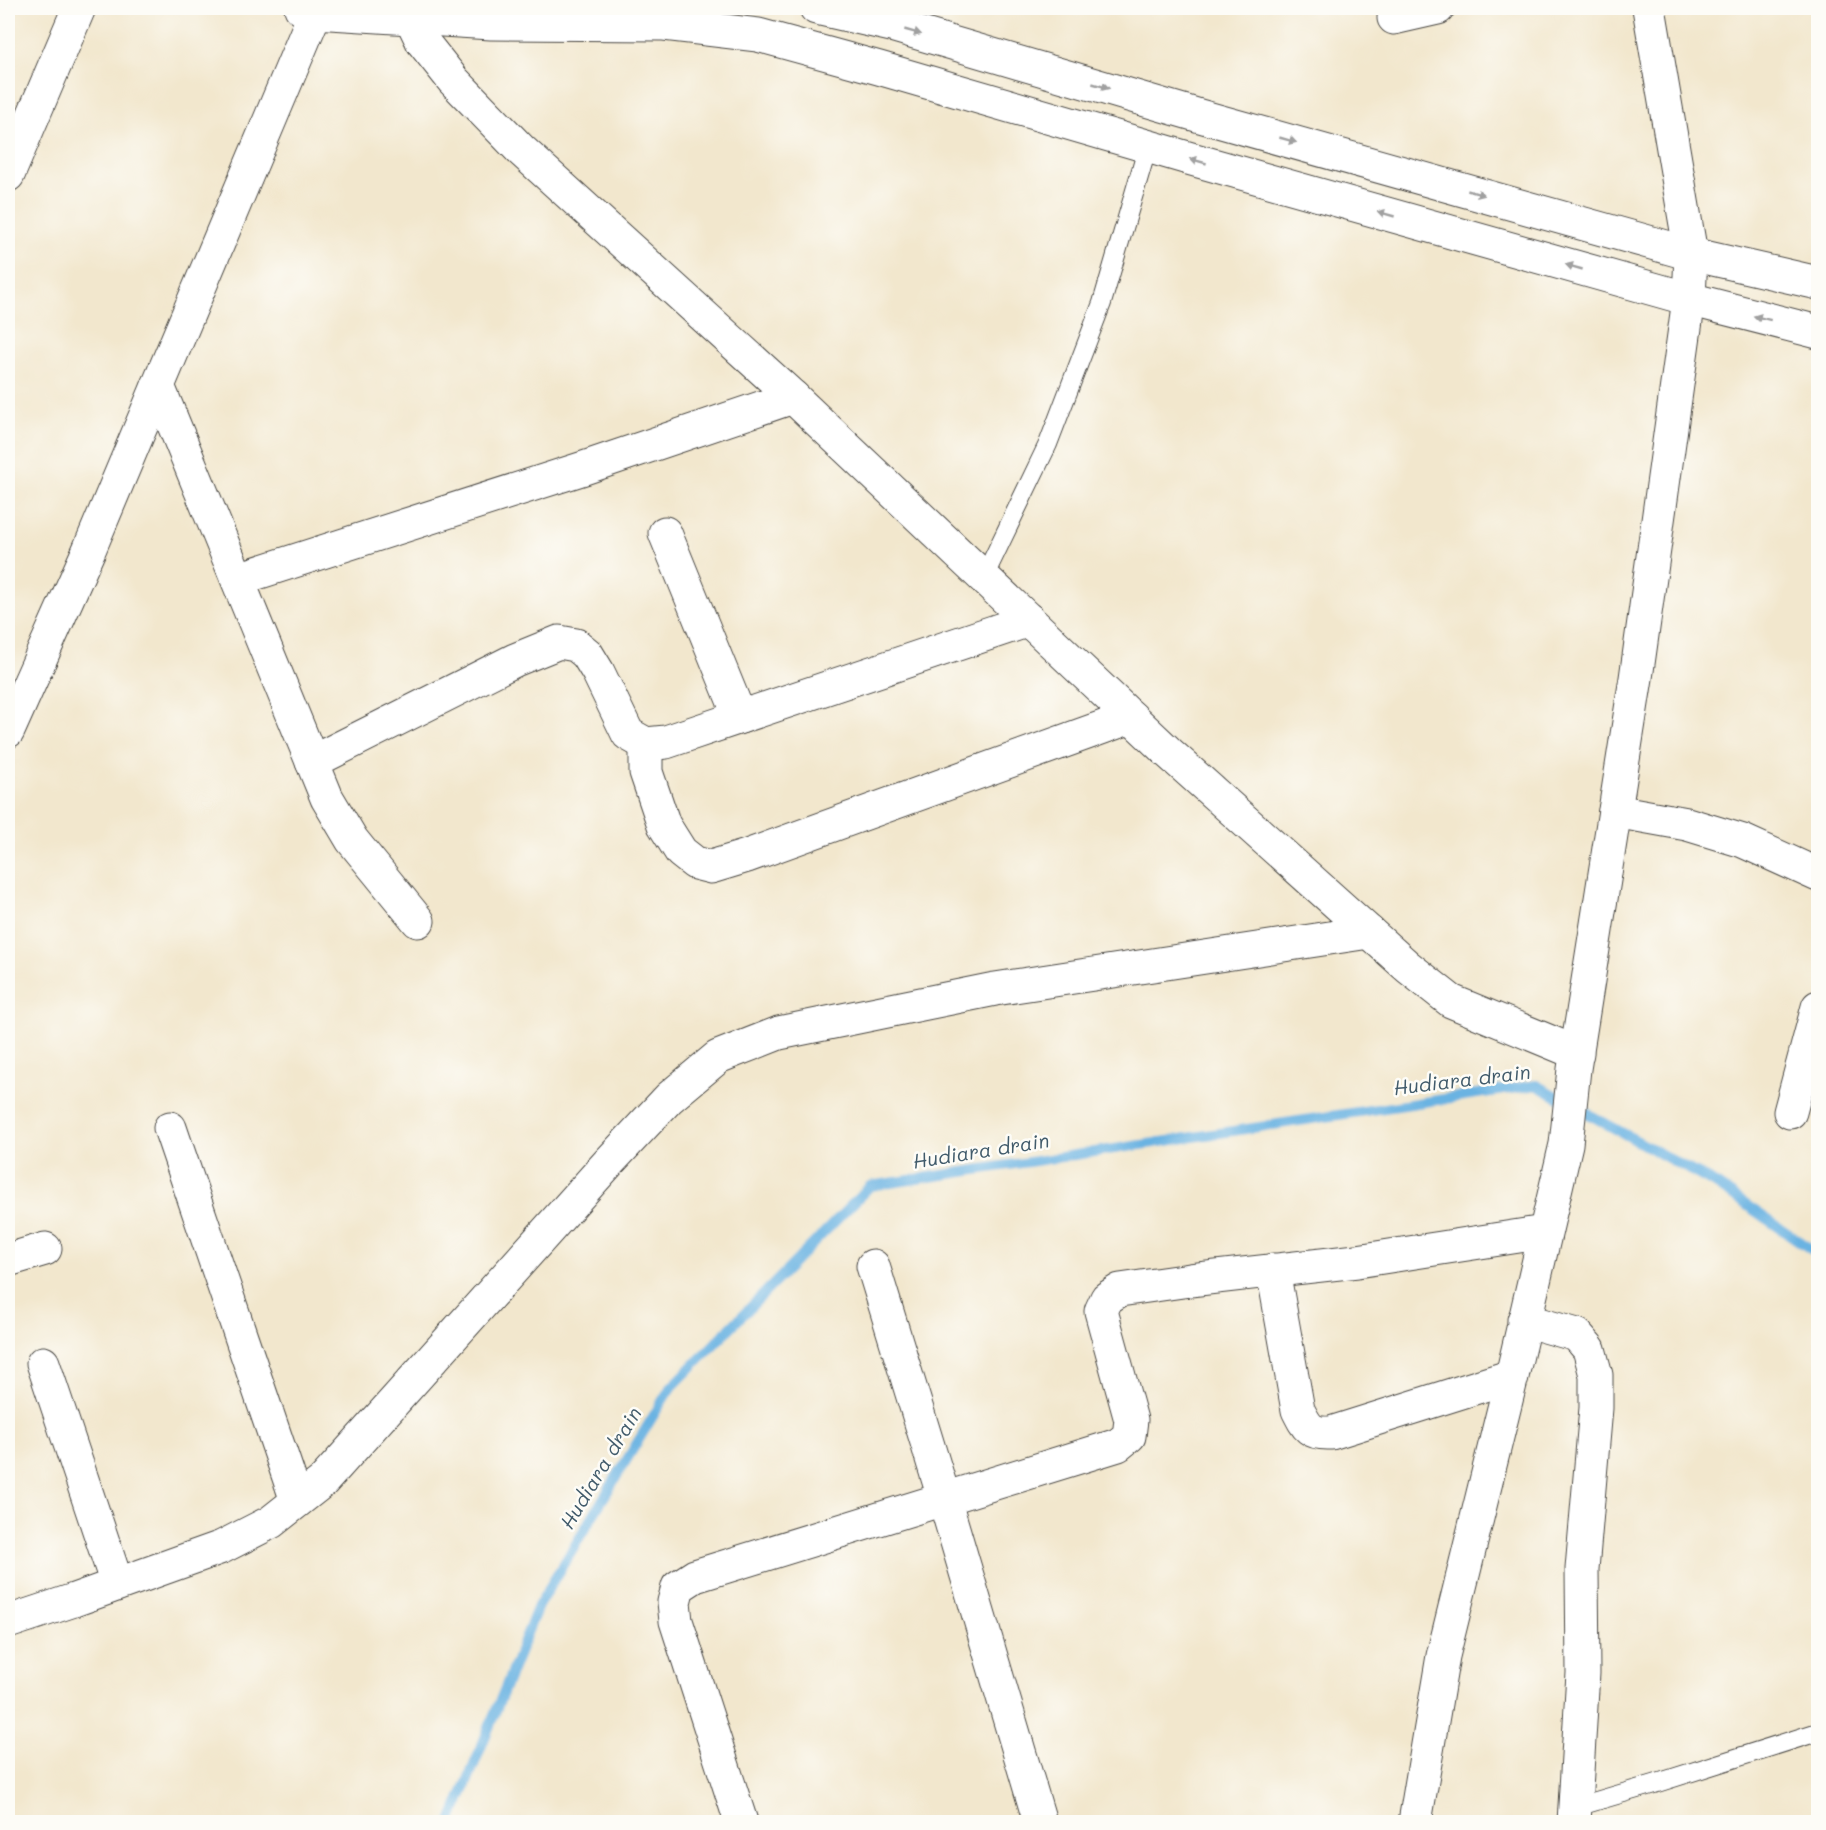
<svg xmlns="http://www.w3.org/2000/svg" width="1826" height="1830" font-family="Mali,sans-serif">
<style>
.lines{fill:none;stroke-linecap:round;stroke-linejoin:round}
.stream{stroke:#6ab3e2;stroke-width:10}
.lane-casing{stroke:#494743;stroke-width:20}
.street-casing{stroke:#494743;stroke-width:35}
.secondary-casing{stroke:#494743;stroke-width:35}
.lane{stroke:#fff;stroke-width:18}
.street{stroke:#fff;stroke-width:33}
.secondary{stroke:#fff;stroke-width:33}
.oneway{fill:#a0a0a0}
.labels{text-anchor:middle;stroke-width:5;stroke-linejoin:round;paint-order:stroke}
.water-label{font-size:20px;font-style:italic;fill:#415b6b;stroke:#fdfcf7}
</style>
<rect width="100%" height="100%" fill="#fdfcf7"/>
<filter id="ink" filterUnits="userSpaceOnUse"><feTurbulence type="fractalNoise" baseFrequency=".0167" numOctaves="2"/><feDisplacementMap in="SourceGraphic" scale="12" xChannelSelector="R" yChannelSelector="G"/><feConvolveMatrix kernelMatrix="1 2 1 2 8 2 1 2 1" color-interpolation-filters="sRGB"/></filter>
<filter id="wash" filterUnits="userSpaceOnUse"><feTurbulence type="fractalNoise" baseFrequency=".008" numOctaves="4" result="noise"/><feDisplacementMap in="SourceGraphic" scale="24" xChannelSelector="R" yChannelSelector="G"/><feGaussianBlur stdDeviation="1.35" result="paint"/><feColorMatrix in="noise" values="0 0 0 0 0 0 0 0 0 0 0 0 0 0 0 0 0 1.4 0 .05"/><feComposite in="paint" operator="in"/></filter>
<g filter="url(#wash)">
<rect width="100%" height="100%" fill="#f2e7cd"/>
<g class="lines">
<path class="stream" d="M 451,1822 L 538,1606 L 669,1390 L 870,1186 L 1536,1085 L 1717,1185 L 1818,1254"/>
</g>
</g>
<g filter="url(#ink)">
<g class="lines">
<defs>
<g id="lane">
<path d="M 984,577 L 1048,444 L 1102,303 L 1148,146"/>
<path d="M 1576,1807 L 1654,1784 L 1818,1732"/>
</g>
<g id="street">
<path d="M 411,8 L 411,18 L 422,41 L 453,80 L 521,150 L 793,397 L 1169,753 L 1408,967 L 1451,1001 L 1577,1053"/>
<path d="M 1649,8 L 1691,254"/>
<path d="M 1394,18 L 1438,8"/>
<path d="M 8,175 L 79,8"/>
<path d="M 158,386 L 327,798 L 352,840 L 418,921"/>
<path d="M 665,533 L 740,717"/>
<path d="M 238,579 L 584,468 L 793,397"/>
<path d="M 8,731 L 89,550 L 317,8"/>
<path d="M 646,744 L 646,772 L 664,825 L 681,852 L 695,863 L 711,867 L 747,856 L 1131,717"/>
<path d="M 312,762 L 515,660 L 559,642 L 576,645 L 587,654 L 598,672 L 628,734 L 646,744 L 666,742 L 1029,620"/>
<path d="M 1615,811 L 1687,824 L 1743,841 L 1818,875"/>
<path d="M 1790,1112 L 1818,1007"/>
<path d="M 170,1128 L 297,1501"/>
<path d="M 8,1260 L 45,1249"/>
<path d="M 873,1266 L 944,1498 L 1040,1822"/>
<path d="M 1273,1270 L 1298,1410 C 1307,1428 1310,1434 1331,1433 L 1512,1376"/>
<path d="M 1524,1320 L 1577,1335 L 1589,1349 L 1596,1375 L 1596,1408 L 1582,1569 L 1583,1673 L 1574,1822"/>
<path d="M 43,1363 L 117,1584"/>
<path d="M 8,1622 L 74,1600 L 222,1547 L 271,1522 L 323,1481 L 609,1162 L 669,1098 L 718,1057 L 779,1033 L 995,989 L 1369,932"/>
<path d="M 741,1822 L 676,1621 L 674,1602 L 678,1587 L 695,1576 L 1118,1445 L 1129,1436 L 1131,1420 L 1101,1311 L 1107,1298 L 1120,1290 L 1190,1280 L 1357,1261 L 1545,1232"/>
</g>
<g id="secondary">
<path d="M 301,8 L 314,12 L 491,23 L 664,24 L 758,35 L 879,68 L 1188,158 L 1689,299 L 1818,332"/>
<path d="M 816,8 L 891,25 L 1200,116 L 1691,254 L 1818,283"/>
<path d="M 1415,1822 L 1443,1656 L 1512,1376 L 1566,1144 L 1574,1069 L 1636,678 L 1689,299 L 1691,254"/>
</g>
</defs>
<use href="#lane" class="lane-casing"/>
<use href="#street" class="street-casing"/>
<use href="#secondary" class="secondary-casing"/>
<use href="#lane" class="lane"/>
<use href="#street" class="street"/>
<use href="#secondary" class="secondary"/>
</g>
<defs><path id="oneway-solid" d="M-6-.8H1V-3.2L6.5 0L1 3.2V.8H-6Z" transform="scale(1.5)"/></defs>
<g class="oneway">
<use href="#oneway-solid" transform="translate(913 32) rotate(16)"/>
<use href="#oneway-solid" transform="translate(1101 86) rotate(16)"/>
<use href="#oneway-solid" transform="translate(1288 140) rotate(16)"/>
<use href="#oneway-solid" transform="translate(1198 161) rotate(-164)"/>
<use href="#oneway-solid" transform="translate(1476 193) rotate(16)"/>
<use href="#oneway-solid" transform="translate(1386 214) rotate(-164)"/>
<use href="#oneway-solid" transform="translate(1574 267) rotate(-164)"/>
<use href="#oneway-solid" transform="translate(1762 318) rotate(-166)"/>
</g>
</g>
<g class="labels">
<g class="water-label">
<text transform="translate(1462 1080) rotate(-7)" y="7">Hudiara drain</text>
<text transform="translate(981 1151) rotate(-9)" y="7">Hudiara drain</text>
<text transform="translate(601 1468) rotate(-59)" y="7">Hudiara drain</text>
</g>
</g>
<rect width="1826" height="1830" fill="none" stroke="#fdfcf7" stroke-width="30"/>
</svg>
